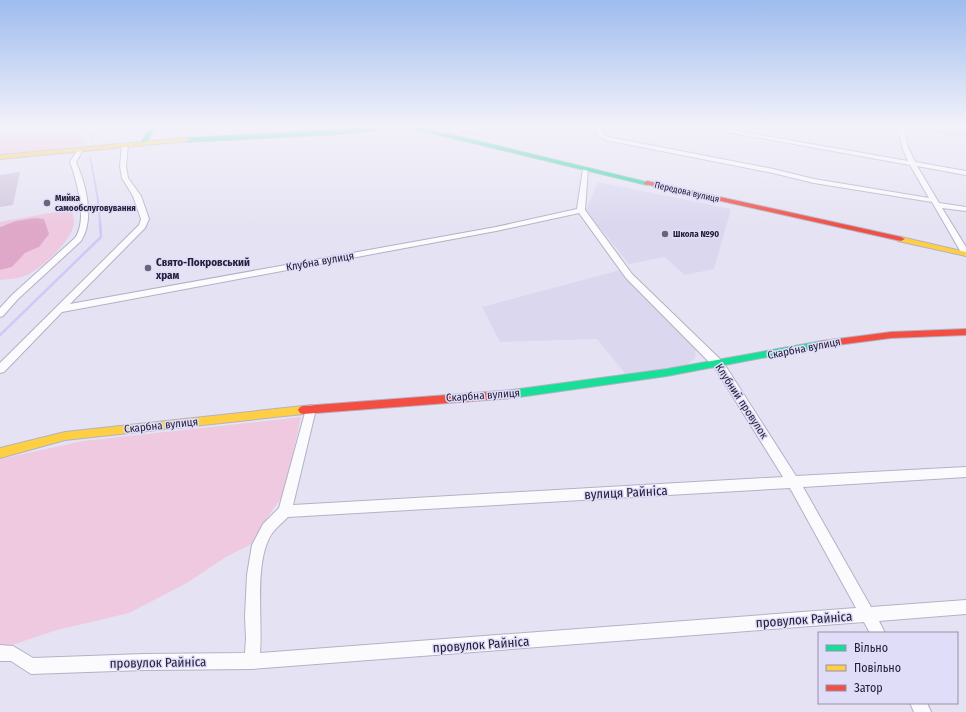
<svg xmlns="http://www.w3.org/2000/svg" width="966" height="712" font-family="'Fira Sans Condensed',sans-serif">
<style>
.built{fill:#dad7ef}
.green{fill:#eec9e0}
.forest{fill:#dfa8c9}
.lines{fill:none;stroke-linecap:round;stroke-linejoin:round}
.stream-far1{stroke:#cfc9f6;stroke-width:2}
.stream{stroke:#cfc9f6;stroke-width:2.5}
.river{fill:#cfc9f6;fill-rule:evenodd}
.building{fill:#d1c6de}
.street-casing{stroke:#b4b1c4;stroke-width:2}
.fast-casing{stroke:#b4b1c4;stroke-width:2}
.slow-casing{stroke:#b4b1c4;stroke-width:2}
.jam-casing{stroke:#b4b1c4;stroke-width:2}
.street{fill:#fbfbfd;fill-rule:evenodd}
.fast{fill:#16e098;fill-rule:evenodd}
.slow{fill:#ffcf43;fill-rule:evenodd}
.jam{fill:#f24e42;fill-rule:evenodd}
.poi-dot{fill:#68647a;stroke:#e0ddf9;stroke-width:1.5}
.labels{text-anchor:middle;stroke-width:3;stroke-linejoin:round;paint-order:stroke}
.far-street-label{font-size:9px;fill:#242039;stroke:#e0ddf9}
.far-poi-label{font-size:9px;font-weight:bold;fill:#242039;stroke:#e0ddf9;text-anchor:start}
.street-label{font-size:11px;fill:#242039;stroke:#e0ddf9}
.poi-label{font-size:11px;font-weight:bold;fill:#242039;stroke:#e0ddf9;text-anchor:start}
.near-street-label{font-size:13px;fill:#242039;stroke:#e0ddf9}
</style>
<rect width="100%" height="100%" fill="#e5e3f3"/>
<g class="built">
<path d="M 598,182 L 731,209 L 714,269 L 685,275 L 665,257 L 629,264 L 586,210 Z"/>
<path d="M 620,270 L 696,345 L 695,358 L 681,369 L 627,376 L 597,339 L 500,342 L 482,307 Z"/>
</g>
<g class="green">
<path d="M 0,126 L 72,126 L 75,131 L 86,139 L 86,143 L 81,146 L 0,154 Z"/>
<path d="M 72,209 C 72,213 74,218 74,222 C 74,240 38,272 22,277 C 15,279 7,279 0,280 L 0,270 L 12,267 L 25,253 L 39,247 L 3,225 L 0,227 L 0,222 Z"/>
<path d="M 301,417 L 284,494 L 267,518 L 257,541 L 226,557 L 187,583 L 129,613 L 57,630 L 0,649 L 0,459 L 83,441 Z"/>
</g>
<path class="forest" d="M 35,218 L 44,219 L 49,234 L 39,247 L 25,253 L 12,267 L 0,270 L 0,227 L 16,221 Z"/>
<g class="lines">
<g class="stream-far1">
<path d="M 79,126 L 90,135 L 94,142"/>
<path d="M 90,156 L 98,200 L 100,223"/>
</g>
<path class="stream" d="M 0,335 L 101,237 L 100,222"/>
<path class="river" d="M 902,126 L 928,126 L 966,132 L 966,138 L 907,129 Z"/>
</g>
<path class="building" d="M 20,172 L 13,205 L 0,207 L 0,175 Z"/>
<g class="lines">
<defs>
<g id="street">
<path d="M 486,126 L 511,126 L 508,128 L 434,134 L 431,132 L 434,130 Z"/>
<path d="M 597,126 L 603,126 L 602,133 L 608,137 L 773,169 L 814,179 L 929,198 L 910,165 L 694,126 L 707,126 L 908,161 L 902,147 L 898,126 L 904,126 L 908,147 L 915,162 L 966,171 L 966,175 L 917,166 L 939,203 L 966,207 L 966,211 L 942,208 L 966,247 L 966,256 L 962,254 L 932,202 L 814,183 L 773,173 L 606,140 L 596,134 Z"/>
<path d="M 125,143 L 128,145 L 126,166 L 128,178 L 141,196 L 149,219 L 145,228 L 70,304 L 496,227 L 577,209 L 583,169 L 588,168 L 585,210 L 632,274 L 723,362 L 796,476 L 966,467 L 966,477 L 803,487 L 871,607 L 966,600 L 966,614 L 879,621 L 885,633 L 870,633 L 864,622 L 252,669 L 144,670 L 31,674 L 11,661 L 0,661 L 0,645 L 13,646 L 33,658 L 144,654 L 245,653 L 246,638 L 245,617 L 247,575 L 252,545 L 263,524 L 279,508 L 306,409 L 307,406 L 311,405 L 315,406 L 316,409 L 293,505 L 783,477 L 715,368 L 626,278 L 579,213 L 496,231 L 62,312 L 4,372 L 0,373 L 0,363 L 139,225 L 141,219 L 133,196 L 122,178 L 120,166 L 122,145 ZM 790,488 L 856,608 L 260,653 C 263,620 253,559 273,532 C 277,527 283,522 288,517 Z"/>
<path d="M 80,148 L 83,150 L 76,162 C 86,185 95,219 81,241 L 18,299 L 3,316 L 0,317 L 0,308 L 12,295 L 75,238 C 88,220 77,181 70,162 L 78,149 Z"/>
<path d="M 910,703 L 927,703 L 931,712 L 914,712 Z"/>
</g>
<g id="fast">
<path d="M 153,126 L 159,126 L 151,134 L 146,144 L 142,144 L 141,143 L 147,132 Z"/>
<path d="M 387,126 L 415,126 L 650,183 L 647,185 L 406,127 L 341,134 L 186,142 L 183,140 L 186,138 L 341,130 Z"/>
<path d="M 822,341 L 825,342 L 826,344 L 825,346 L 667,376 L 512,398 L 509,397 L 507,394 L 509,391 L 512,390 L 667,369 Z"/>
</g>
<g id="slow">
<path d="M 186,138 L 189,140 L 188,141 L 0,159 L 0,155 Z"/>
<path d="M 898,237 L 901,237 L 966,252 L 966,256 L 898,241 Z"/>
<path d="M 303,406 L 306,407 L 308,410 L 306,413 L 303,414 L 65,440 L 0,458 L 0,448 L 65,432 Z"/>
</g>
<g id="jam">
<path d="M 647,181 L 901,237 L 905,239 L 901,241 L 645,184 L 644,183 Z"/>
<path d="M 966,329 L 966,335 L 891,338 L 822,347 L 818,344 L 822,341 L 891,332 Z"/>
<path d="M 512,390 L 515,391 L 517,394 L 515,397 L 512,398 L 303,414 L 300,413 L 298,410 L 300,407 L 303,406 Z"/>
</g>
</defs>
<use href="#street" class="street-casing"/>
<use href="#fast" class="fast-casing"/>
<use href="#slow" class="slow-casing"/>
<use href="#jam" class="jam-casing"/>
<use href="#street" class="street"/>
<use href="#fast" class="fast"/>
<use href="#slow" class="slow"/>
<use href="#jam" class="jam"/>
</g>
<linearGradient id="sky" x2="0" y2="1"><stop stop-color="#9ebcee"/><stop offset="0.56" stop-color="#f3f2fa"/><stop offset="1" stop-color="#f3f2fa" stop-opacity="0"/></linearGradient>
<rect width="966" height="226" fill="url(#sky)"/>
<g class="poi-dot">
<circle cx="47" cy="203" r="4"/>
<circle cx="665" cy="234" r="4"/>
<circle cx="148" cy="268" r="4"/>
</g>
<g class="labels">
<g class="far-street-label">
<text transform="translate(687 192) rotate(13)" y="3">Передова вулиця</text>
</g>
<g class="far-poi-label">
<text x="55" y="201">Мийка<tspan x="55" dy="10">самообслуговування</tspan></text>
<text x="673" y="237">Школа №90</text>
</g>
<g class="street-label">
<text transform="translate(320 261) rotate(-10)" y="4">Клубна вулиця</text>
<text transform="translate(804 348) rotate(-11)" y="4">Скарбна вулиця</text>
<text transform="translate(483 395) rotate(-4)" y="4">Скарбна вулиця</text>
<text transform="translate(742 401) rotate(57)" y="4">Клубний провулок</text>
<text transform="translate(161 425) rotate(-6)" y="4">Скарбна вулиця</text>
</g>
<g class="poi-label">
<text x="156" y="266">Свято-Покровський<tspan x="156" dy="13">храм</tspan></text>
</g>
<g class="near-street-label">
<text transform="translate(626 492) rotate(-3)" y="5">вулиця Райніса</text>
<text transform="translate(804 619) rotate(-4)" y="5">провулок Райніса</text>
<text transform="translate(481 644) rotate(-4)" y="5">провулок Райніса</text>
<text transform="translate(158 662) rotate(-1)" y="5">провулок Райніса</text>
</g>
</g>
<rect x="818" y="632" width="140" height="72" fill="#e0ddf9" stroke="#9591ac"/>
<rect x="826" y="645" width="20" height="6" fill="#16e098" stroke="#9591ac"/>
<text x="854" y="652" font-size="12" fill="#242039">Вільно</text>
<rect x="826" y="665" width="20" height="6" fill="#ffcf43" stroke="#9591ac"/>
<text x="854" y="672" font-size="12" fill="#242039">Повільно</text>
<rect x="826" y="685" width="20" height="6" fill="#f24e42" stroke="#9591ac"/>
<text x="854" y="692" font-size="12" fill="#242039">Затор</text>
</svg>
